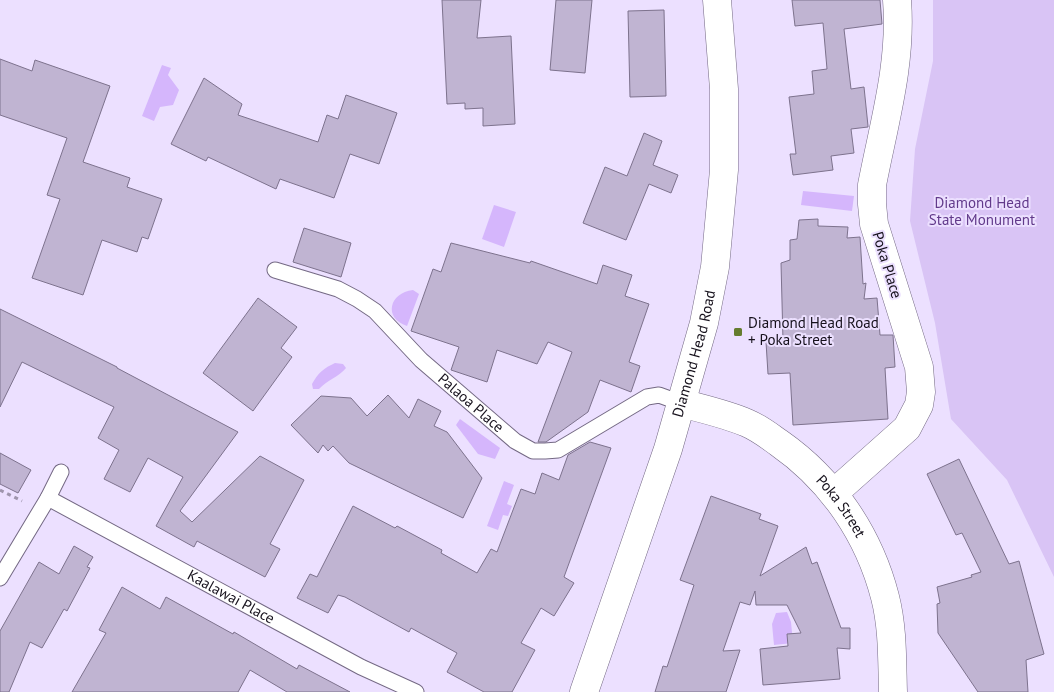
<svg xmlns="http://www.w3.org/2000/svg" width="1054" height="692" font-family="'PT Sans',sans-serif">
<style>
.green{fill:#d9c4f5}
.water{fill:#d5b6fc}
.building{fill:#c0b4d2;stroke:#7d728d}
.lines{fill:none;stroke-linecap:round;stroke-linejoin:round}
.service-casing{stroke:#746984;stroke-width:17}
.minor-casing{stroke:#746984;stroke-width:29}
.tertiary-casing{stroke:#746984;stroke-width:29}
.path{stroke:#9f95ad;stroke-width:3;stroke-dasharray:4 4;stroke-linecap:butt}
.service{stroke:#fff;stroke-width:15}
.minor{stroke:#fff;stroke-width:28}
.tertiary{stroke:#fff;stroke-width:28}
.poi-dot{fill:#657c2f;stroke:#ece0ff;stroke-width:2}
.labels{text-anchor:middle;stroke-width:4;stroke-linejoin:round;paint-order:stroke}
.park-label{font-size:15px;fill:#623a8b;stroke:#ece0ff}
.street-label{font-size:15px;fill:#16111c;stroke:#ece0ff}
.poi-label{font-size:15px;fill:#16111c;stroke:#ece0ff;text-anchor:start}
</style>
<rect width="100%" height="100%" fill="#ece0ff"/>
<path class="green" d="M 933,0 L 1054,0 L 1054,577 L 1007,480 L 951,419 L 935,323 L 910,221 L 915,149 L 933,61 Z"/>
<g class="water">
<path d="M 162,65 L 171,68 L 168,75 L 179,90 L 173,105 L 160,107 L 154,121 L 142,116 Z"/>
<path d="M 803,191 L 854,196 L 852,211 L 801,205 Z"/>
<path d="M 494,205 L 516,212 L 504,247 L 482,239 Z"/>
<path d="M 413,290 L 419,294 L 407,326 C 383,318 389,293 413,290 Z"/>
<path d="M 335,363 L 343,364 L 346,368 C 339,377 327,380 319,389 L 313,389 L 312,384 C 318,373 324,368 335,363 Z"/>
<path d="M 460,419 L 500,448 L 495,459 L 478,454 L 456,425 Z"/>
<path d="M 504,481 L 514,485 L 507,504 L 512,506 L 508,516 L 503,515 L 498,530 L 487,526 Z"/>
<path d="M 787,612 L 791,622 L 793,643 L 774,645 L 772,624 L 776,613 Z"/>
</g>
<g class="building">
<path d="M 442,0 L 481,0 L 477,38 L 511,36 L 515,124 L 483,126 L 483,108 L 465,109 L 465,103 L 447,104 Z"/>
<path d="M 556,0 L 592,0 L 585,73 L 550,70 Z"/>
<path d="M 792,0 L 880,0 L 882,24 L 844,29 L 851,89 L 864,87 L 868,126 L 868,127 L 851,129 L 854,153 L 831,156 L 833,170 L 793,175 L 790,154 L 796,154 L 789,97 L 814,94 L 812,71 L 827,69 L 823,23 L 795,26 Z"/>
<path d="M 664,10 L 666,96 L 630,97 L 628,11 Z"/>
<path d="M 0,59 L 32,71 L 35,60 L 110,86 L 83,162 L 130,178 L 127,187 L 162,199 L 148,239 L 142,237 L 137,252 L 102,240 L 83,295 L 32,278 L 60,199 L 47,195 L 67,138 L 0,115 Z"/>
<path d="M 204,78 L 242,104 L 238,115 L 318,142 L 327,115 L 338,119 L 346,95 L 397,113 L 379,164 L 350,154 L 334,198 L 280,179 L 276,189 L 208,157 L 206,161 L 171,144 Z"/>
<path d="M 644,133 L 662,141 L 653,165 L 678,175 L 671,193 L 649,184 L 626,240 L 583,223 L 605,167 L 627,176 Z"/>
<path d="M 818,219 L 818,226 L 848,227 L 847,238 L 860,237 L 863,284 L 866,283 L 864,299 L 877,298 L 880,335 L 893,335 L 895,367 L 885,368 L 888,419 L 793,425 L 790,373 L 768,374 L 766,342 L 783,341 L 781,263 L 790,260 L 790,240 L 797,239 L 799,220 Z"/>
<path d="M 304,228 L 351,243 L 341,277 L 293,262 Z"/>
<path d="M 451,243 L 530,263 L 531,261 L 597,284 L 603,265 L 632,275 L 625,296 L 649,304 L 629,362 L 640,366 L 631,392 L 600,380 L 588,412 L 546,442 L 538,442 L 572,352 L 548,342 L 537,364 L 497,350 L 487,382 L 451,370 L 459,347 L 411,331 L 433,269 L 441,272 Z"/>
<path d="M 258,298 L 297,327 L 281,348 L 292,357 L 253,411 L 203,373 Z"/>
<path d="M 0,309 L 117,367 L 117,368 L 238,432 L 180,511 L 192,522 L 260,456 L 304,480 L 270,544 L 280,549 L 265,577 L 197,541 L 194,547 L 156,526 L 183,477 L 148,458 L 130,492 L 104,479 L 119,450 L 98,438 L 114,407 L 22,362 L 0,407 Z"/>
<path d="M 388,395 L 409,418 L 418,399 L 441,411 L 434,426 L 447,432 L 482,478 L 463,518 L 349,463 L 333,446 L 328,451 L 323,445 L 318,453 L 291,425 L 321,396 L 351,398 L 367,416 Z"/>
<path d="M 590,442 L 611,448 L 564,577 L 574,583 L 554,616 L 541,608 L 521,643 L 535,650 L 512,692 L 484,692 L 447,672 L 457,653 L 411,628 L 409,632 L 345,597 L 338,595 L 328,613 L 297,598 L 310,574 L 317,577 L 353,506 L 395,528 L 397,526 L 442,550 L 441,553 L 477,573 L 491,549 L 497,552 L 521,489 L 535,494 L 542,473 L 559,480 L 568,455 Z"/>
<path d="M 0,453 L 31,470 L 18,493 L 0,484 Z"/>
<path d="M 959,459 L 1009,564 L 1019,561 L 1044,654 L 1026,660 L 1028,692 L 978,692 L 938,633 L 937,604 L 940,603 L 937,587 L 972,577 L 971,575 L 981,572 L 962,533 L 956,535 L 927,474 Z"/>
<path d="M 711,496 L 761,514 L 759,519 L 778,526 L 760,576 L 806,547 L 812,564 L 817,562 L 841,628 L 850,628 L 850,649 L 837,648 L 840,679 L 763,685 L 760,649 L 788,646 L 787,634 L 801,633 L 787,605 L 756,605 L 755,591 L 750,605 L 740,602 L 723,651 L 740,650 L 726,692 L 655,692 L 663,666 L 667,667 L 694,585 L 680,580 Z"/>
<path d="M 74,546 L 93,557 L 87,567 L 90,568 L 67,611 L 64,609 L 42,648 L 30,642 L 9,692 L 0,692 L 0,631 L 39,562 L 59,574 Z"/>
<path d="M 122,587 L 160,609 L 166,597 L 233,634 L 234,632 L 297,669 L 299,665 L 350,692 L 287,692 L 250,670 L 238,692 L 72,692 L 106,633 L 99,630 Z"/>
</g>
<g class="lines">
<defs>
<g id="service">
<path id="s1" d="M 275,270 L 338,289 L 357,299 L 375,311 L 421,360 L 515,441 L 533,451 L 545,451 L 558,450 L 647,397 L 659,395 L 681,403"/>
<path id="s2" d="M 48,498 L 361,667 L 416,692"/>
<path d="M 0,578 L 48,498 L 61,472"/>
</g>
<g id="minor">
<path id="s3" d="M 681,403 C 703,409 726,414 747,423 C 759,428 769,436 779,443 C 832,480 869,535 885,597 C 893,628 892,661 893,692"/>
<path d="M 834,493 L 907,428 L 919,405 L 921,392 L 919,367 L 874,224 L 872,204 L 872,185 C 884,123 902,63 897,0"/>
</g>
<g id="tertiary">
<path id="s4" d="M 584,692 L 668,449 L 704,323 L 715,267 L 724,170 L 724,89 L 717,0"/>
</g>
</defs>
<use href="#service" class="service-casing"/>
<use href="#minor" class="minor-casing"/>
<use href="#tertiary" class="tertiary-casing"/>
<path class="path" d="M 0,490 L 22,501"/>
<use href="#service" class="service"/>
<use href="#minor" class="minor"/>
<use href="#tertiary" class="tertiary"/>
</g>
<rect class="poi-dot" x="733" y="327" width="10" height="10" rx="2.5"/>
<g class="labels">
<g class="park-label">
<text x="982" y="208">Diamond Head<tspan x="982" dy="17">State Monument</tspan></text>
</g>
<g class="street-label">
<text transform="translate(887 265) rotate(73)" y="5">Poka Place</text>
<text dy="5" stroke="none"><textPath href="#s4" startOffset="356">Diamond Head Road</textPath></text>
<text dy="5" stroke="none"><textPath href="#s1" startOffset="242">Palaoa Place</textPath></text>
<text dy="5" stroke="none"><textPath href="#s3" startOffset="196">Poka Street</textPath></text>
<text dy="5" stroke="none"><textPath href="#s2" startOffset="208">Kaalawai Place</textPath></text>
</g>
<g class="poi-label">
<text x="748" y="328">Diamond Head Road<tspan x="748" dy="17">+ Poka Street</tspan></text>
</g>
</g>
</svg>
